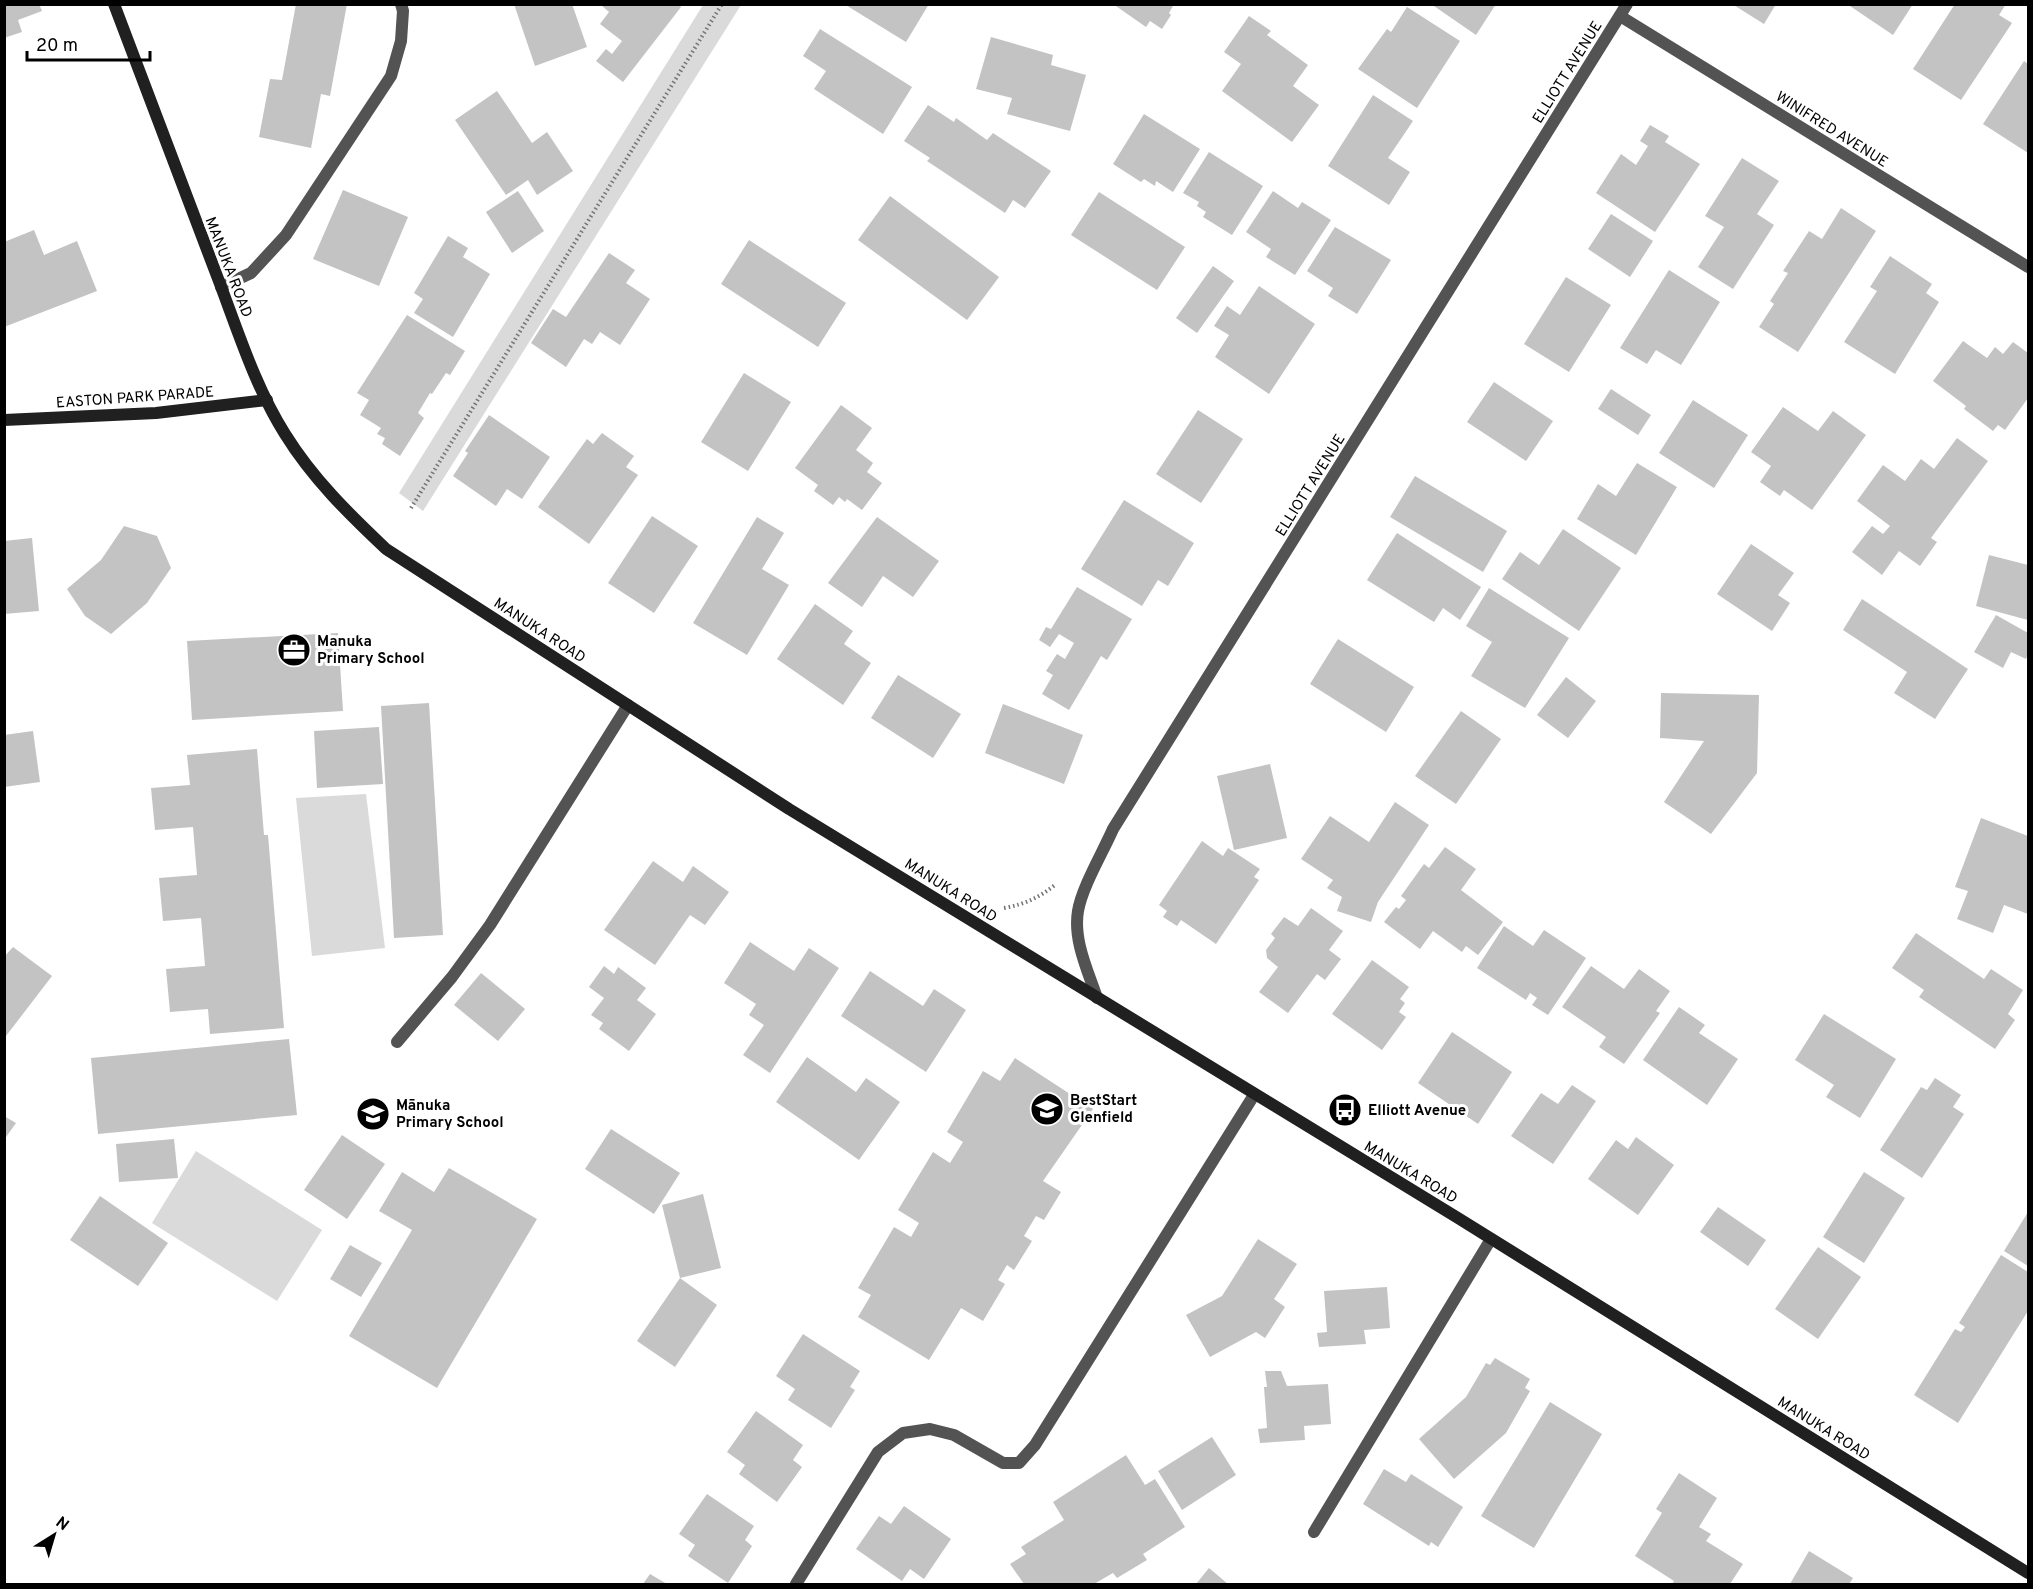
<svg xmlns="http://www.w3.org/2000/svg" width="2033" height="1589" font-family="Overpass,sans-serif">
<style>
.green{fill:#dadada}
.building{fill:#c3c3c3}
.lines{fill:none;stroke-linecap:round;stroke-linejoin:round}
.path{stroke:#757575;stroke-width:4;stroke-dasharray:1.5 3;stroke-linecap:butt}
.lane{stroke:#535353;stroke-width:12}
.street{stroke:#535353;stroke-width:12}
.secondary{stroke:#202020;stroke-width:12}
.labels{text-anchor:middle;stroke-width:6;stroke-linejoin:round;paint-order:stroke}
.street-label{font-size:15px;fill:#000;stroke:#fff}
.poi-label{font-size:15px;font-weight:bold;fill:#000;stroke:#fff;text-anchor:start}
</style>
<rect width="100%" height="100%" fill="#fff"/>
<g class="green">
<path d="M 703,5 L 741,5 L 423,511 L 399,493 Z"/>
<path d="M 366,794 L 385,948 L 312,956 L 296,798 Z"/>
<path d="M 196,1151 L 322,1230 L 277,1301 L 152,1223 Z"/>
</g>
<g class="building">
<path d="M 4,4 L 39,4 L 42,11 L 18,20 L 22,32 L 4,38 Z"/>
<path d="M 296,4 L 347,4 L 330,96 L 321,94 L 311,148 L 259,137 L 270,79 L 282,80 Z"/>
<path d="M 514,4 L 572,4 L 587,47 L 535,66 Z"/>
<path d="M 600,4 L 678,4 L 681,7 L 623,82 L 596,61 L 606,49 L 612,54 L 622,41 L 600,24 L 609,12 Z"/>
<path d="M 844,4 L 929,4 L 906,42 Z"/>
<path d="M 1113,4 L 1174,4 L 1169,13 L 1171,15 L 1162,29 L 1150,21 L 1146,27 Z"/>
<path d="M 1431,4 L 1496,4 L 1476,35 Z"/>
<path d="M 1732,4 L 1776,4 L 1764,24 Z"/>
<path d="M 1847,4 L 1913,4 L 1893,35 Z"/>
<path d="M 1955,4 L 2006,4 L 1999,15 L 2012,23 L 1961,100 L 1913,69 Z"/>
<path d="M 1407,7 L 1460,41 L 1417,108 L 1358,69 L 1387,29 L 1391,32 Z"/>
<path d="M 1249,16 L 1271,31 L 1267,35 L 1308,65 L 1293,86 L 1319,105 L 1292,142 L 1222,91 L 1241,64 L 1224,52 Z"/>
<path d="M 820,29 L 912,87 L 883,134 L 814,89 L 826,71 L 803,56 Z"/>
<path d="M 991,37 L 1053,55 L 1051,65 L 1086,75 L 1070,131 L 1007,114 L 1012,98 L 976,89 Z"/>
<path d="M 2024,61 L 2028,64 L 2028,153 L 1983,124 Z"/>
<path d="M 497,91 L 532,143 L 547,132 L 573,171 L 537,195 L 528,180 L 506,195 L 455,120 Z"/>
<path d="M 1373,95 L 1413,121 L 1388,158 L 1410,172 L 1389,205 L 1328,166 Z"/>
<path d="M 928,105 L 954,122 L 956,118 L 987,140 L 993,133 L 1051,171 L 1025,208 L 1013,200 L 1005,213 L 927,161 L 930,158 L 904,141 Z"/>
<path d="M 1144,114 L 1200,149 L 1173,192 L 1156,181 L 1155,186 L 1144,179 L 1141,182 L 1113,164 Z"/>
<path d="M 1650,125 L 1669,136 L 1665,142 L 1700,164 L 1655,232 L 1596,193 L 1621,154 L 1636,165 L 1648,146 L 1640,141 Z"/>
<path d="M 1209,152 L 1263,186 L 1232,235 L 1203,217 L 1206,212 L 1197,206 L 1199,202 L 1183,193 Z"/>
<path d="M 1742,158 L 1779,181 L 1757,214 L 1774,225 L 1733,289 L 1698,267 L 1724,227 L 1705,216 Z"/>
<path d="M 343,190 L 408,217 L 379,286 L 313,259 Z"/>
<path d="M 518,191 L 544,231 L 512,253 L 486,212 Z"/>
<path d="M 1273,191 L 1298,208 L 1302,202 L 1331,220 L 1295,275 L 1266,257 L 1271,249 L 1246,232 Z"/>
<path d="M 1099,192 L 1185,247 L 1157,290 L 1071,235 Z"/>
<path d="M 890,196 L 999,277 L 967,320 L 858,240 Z"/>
<path d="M 1841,208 L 1876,231 L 1798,352 L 1759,327 L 1774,304 L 1770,301 L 1788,273 L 1783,271 L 1809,231 L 1822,239 Z"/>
<path d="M 1611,214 L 1653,241 L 1630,277 L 1588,249 Z"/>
<path d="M 1335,227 L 1391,260 L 1357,314 L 1328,296 L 1333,288 L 1307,271 Z"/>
<path d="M 34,230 L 44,255 L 77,241 L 97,291 L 4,327 L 4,242 Z"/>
<path d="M 448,236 L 468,248 L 463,257 L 490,274 L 453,337 L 414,313 L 423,299 L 414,293 Z"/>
<path d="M 749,240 L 846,303 L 818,347 L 721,284 Z"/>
<path d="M 609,253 L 635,270 L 626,283 L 650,299 L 620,345 L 600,332 L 592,344 L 584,339 L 566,367 L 531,343 L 553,309 L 566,317 Z"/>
<path d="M 1890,256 L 1932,284 L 1926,293 L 1939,302 L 1895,374 L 1844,342 L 1877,291 L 1870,287 Z"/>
<path d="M 1213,266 L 1234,281 L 1197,333 L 1176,318 Z"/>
<path d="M 1669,270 L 1720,302 L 1681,365 L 1656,350 L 1647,364 L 1620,348 Z"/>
<path d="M 1566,277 L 1611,305 L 1569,372 L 1524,344 Z"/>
<path d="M 1259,286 L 1315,324 L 1269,394 L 1215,357 L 1229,335 L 1214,326 L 1227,306 L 1240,315 Z"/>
<path d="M 407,315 L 465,351 L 450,375 L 446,373 L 432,394 L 430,393 L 418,413 L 424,418 L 400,456 L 382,444 L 385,438 L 377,434 L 381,428 L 360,415 L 369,400 L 357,393 Z"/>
<path d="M 1963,341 L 1987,358 L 1995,347 L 2003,354 L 2013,342 L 2028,353 L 2028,398 L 2005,430 L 1998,425 L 1993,431 L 1964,409 L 1966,406 L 1933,381 Z"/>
<path d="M 744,373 L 791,402 L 748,471 L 701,442 Z"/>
<path d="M 1494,382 L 1553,421 L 1526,461 L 1467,422 Z"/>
<path d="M 1611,389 L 1651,415 L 1638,435 L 1598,409 Z"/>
<path d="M 1693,400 L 1748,435 L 1714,488 L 1659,453 Z"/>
<path d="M 841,405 L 872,428 L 856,450 L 873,463 L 867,472 L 882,483 L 862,510 L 847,499 L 845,502 L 839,497 L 833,505 L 814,491 L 818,485 L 795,468 Z"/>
<path d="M 1783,407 L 1818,431 L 1833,411 L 1866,435 L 1812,510 L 1784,490 L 1780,496 L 1760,482 L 1771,466 L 1751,452 Z"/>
<path d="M 1198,410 L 1243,439 L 1201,503 L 1156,474 Z"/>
<path d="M 489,415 L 550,457 L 522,499 L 507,489 L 496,506 L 453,476 L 468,453 L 465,451 Z"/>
<path d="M 602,433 L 634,456 L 626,467 L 638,475 L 589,544 L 538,507 L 587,439 L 593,444 Z"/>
<path d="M 1957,438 L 1988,461 L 1931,538 L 1937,542 L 1920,566 L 1899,551 L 1882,575 L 1852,552 L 1872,526 L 1883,534 L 1890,526 L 1857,501 L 1883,465 L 1905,481 L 1921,459 L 1934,469 Z"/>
<path d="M 1637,463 L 1677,487 L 1636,555 L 1577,519 L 1598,484 L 1616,496 Z"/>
<path d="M 1415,476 L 1507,531 L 1483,572 L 1390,517 Z"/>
<path d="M 1124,500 L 1194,543 L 1168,586 L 1158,580 L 1142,606 L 1081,569 Z"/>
<path d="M 652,516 L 698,546 L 654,613 L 608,583 Z"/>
<path d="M 757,517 L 784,533 L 762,569 L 789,585 L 747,655 L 693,623 Z"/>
<path d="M 877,517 L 939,561 L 913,597 L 883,576 L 862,607 L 828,583 Z"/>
<path d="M 124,526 L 157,536 L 171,568 L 147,603 L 111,634 L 85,616 L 67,589 L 101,560 Z"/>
<path d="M 1563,529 L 1621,568 L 1579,631 L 1502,579 L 1520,552 L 1539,565 Z"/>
<path d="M 1397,533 L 1481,587 L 1460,620 L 1443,608 L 1434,622 L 1367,580 Z"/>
<path d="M 32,538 L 39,611 L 4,614 L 4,541 Z"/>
<path d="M 1751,544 L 1794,573 L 1778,595 L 1790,603 L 1772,631 L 1717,594 Z"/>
<path d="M 1989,555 L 2028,565 L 2028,620 L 1976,606 Z"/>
<path d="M 1077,587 L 1132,619 L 1107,660 L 1101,656 L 1069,710 L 1042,694 L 1053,675 L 1046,671 L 1057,654 L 1065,659 L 1074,643 L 1059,634 L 1050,647 L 1039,640 L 1046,627 L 1051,629 Z"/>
<path d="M 1489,588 L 1569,638 L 1525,708 L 1471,676 L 1492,642 L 1466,626 Z"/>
<path d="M 1862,599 L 1968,669 L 1935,719 L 1894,693 L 1907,672 L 1843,630 Z"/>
<path d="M 815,604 L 853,631 L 844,644 L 871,663 L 843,705 L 777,659 Z"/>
<path d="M 1996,615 L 2028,633 L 2028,654 L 2026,659 L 2011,652 L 2003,668 L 1974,652 Z"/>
<path d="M 338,633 L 343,711 L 192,720 L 187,641 Z"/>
<path d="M 1338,639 L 1414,687 L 1386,732 L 1310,684 Z"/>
<path d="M 898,675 L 961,714 L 933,758 L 871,718 Z"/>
<path d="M 1566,677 L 1596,701 L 1568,738 L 1537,715 Z"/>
<path d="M 1661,693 L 1759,695 L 1757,773 L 1711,834 L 1664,802 L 1704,741 L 1660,738 Z"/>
<path d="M 429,703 L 443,935 L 394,938 L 381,706 Z"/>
<path d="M 1003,704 L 1083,735 L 1064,784 L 985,753 Z"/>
<path d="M 1461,711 L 1501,739 L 1456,804 L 1415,776 Z"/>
<path d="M 379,727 L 383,784 L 317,788 L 314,731 Z"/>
<path d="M 33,731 L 40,782 L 4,787 L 4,735 Z"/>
<path d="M 257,749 L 264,835 L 268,835 L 284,1028 L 210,1034 L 208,1009 L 170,1012 L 166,969 L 205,966 L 201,918 L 163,921 L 159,878 L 197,875 L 193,827 L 155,830 L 151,788 L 190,785 L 187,755 Z"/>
<path d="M 1270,764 L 1287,838 L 1234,850 L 1217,776 Z"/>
<path d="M 1395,802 L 1429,825 L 1378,902 L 1371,922 L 1337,911 L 1342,897 L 1327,888 L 1333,880 L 1301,859 L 1330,816 L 1369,842 Z"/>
<path d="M 1981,818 L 2028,836 L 2028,914 L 2004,905 L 1993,933 L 1957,919 L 1968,891 L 1955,887 Z"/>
<path d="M 1202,841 L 1223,856 L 1228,848 L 1260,869 L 1254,877 L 1259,880 L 1216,944 L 1181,920 L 1177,926 L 1163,917 L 1167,911 L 1159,905 Z"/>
<path d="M 1445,847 L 1476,869 L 1461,890 L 1503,922 L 1478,955 L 1466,946 L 1462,952 L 1433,931 L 1420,949 L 1384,922 L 1396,907 L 1399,909 L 1406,900 L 1401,896 L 1424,864 L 1429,868 Z"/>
<path d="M 653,861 L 683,882 L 693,866 L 729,892 L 705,925 L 690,915 L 655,965 L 604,930 Z"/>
<path d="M 1311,908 L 1343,931 L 1329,950 L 1341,959 L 1325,980 L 1317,974 L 1288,1013 L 1259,992 L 1278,967 L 1267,958 L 1266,950 L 1275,938 L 1271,934 L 1284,917 L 1298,926 Z"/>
<path d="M 1504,926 L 1533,946 L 1544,930 L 1586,958 L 1548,1015 L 1532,1005 L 1537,998 L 1530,993 L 1526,1000 L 1477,968 Z"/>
<path d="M 1916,933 L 1984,979 L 1991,969 L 2023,990 L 2008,1014 L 2015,1020 L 1995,1049 L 1919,997 L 1924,990 L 1892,968 Z"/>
<path d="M 750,942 L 794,971 L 809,948 L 839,968 L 770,1073 L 743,1055 L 764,1025 L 749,1015 L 756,1004 L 724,983 Z"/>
<path d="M 13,947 L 52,976 L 6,1036 L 4,1035 L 4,957 Z"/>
<path d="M 1372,960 L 1409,987 L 1400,999 L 1405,1003 L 1399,1012 L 1406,1017 L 1382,1050 L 1332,1014 Z"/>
<path d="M 604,966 L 614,974 L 618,967 L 646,988 L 637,1000 L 656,1014 L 629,1051 L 599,1029 L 603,1023 L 591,1015 L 604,998 L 589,987 Z"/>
<path d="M 1591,966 L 1624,989 L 1639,969 L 1670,991 L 1656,1011 L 1660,1013 L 1624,1064 L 1599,1047 L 1606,1037 L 1562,1007 Z"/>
<path d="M 870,971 L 923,1006 L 934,989 L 966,1010 L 926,1072 L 841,1016 Z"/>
<path d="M 481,973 L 525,1009 L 498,1041 L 454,1005 Z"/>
<path d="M 1679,1007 L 1705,1025 L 1699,1033 L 1738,1059 L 1707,1105 L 1643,1060 Z"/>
<path d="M 1824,1014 L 1896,1059 L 1860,1118 L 1826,1097 L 1834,1085 L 1795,1060 Z"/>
<path d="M 1452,1032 L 1512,1072 L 1478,1124 L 1418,1083 Z"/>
<path d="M 289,1039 L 297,1115 L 98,1134 L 91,1058 Z"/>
<path d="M 807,1057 L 856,1092 L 866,1078 L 900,1102 L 859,1160 L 776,1102 Z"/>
<path d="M 1015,1058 L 1093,1109 L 1043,1181 L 1061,1192 L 1044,1220 L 1036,1216 L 1024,1236 L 1032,1241 L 1014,1270 L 1007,1265 L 998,1280 L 1005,1284 L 983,1321 L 961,1308 L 929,1360 L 858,1317 L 871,1295 L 858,1288 L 894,1227 L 911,1237 L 919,1223 L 898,1210 L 933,1152 L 950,1163 L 963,1142 L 947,1132 L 983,1071 L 1000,1081 Z"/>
<path d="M 1935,1078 L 1961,1095 L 1953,1107 L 1964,1114 L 1922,1178 L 1880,1150 L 1921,1087 L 1927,1090 Z"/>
<path d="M 1572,1085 L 1596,1101 L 1553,1164 L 1511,1136 L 1541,1093 L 1558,1104 Z"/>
<path d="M 4,1116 L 16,1123 L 4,1140 Z"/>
<path d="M 611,1129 L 680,1173 L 654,1214 L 585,1169 Z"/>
<path d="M 342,1135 L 385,1164 L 347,1219 L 304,1190 Z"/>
<path d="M 1636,1137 L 1674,1165 L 1638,1215 L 1588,1179 L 1616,1140 L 1628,1149 Z"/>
<path d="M 174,1139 L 178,1178 L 119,1182 L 116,1144 Z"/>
<path d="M 449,1168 L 537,1219 L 437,1388 L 349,1336 L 412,1230 L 379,1211 L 402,1172 L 434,1192 Z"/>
<path d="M 1864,1172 L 1905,1198 L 1864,1263 L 1823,1237 Z"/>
<path d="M 703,1194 L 721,1268 L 680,1278 L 662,1205 Z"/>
<path d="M 100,1196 L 168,1243 L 138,1286 L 70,1240 Z"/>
<path d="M 1718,1207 L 1766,1240 L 1748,1266 L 1700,1232 Z"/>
<path d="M 2028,1212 L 2028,1266 L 2004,1251 Z"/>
<path d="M 1258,1239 L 1297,1264 L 1274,1299 L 1285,1307 L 1265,1338 L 1256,1332 L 1210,1357 L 1186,1315 L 1222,1296 Z"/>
<path d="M 350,1245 L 382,1263 L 361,1297 L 330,1279 Z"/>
<path d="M 1818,1247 L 1861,1277 L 1818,1339 L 1775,1309 Z"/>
<path d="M 2001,1255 L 2028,1272 L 2028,1311 L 1958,1423 L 1914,1395 L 1955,1329 L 1961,1332 L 1965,1327 L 1959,1323 Z"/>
<path d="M 680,1278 L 717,1305 L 675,1367 L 637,1341 Z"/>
<path d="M 1387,1287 L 1390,1328 L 1364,1330 L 1366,1344 L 1319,1347 L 1317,1333 L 1327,1332 L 1324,1291 Z"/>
<path d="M 803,1334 L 860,1371 L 850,1387 L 855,1390 L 831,1428 L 788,1400 L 795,1389 L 776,1376 Z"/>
<path d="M 1495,1358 L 1530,1379 L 1525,1388 L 1530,1391 L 1506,1433 L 1454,1479 L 1419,1439 L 1466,1397 L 1486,1363 L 1490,1365 Z"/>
<path d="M 1265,1371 L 1281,1371 L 1287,1386 L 1328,1384 L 1331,1424 L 1304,1426 L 1305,1440 L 1260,1443 L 1258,1429 L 1267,1428 L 1264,1387 L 1267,1387 Z"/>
<path d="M 1550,1402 L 1602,1434 L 1534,1548 L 1481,1516 Z"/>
<path d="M 756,1411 L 803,1445 L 793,1460 L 802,1467 L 777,1502 L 739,1474 L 745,1465 L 727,1452 Z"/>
<path d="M 1212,1437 L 1236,1475 L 1182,1510 L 1158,1471 Z"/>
<path d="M 1126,1455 L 1145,1485 L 1155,1479 L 1185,1527 L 1143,1554 L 1147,1560 L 1117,1578 L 1113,1573 L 1094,1584 L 1024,1584 L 1010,1564 L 1026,1554 L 1021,1547 L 1064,1520 L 1053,1502 Z"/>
<path d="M 1384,1469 L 1406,1482 L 1411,1474 L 1463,1507 L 1438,1547 L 1431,1542 L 1429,1546 L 1363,1504 Z"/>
<path d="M 1679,1473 L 1717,1498 L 1699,1527 L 1711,1534 L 1706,1541 L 1743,1564 L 1730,1584 L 1672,1584 L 1674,1581 L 1635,1556 L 1662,1513 L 1656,1509 Z"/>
<path d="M 707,1494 L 754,1526 L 745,1540 L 752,1546 L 728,1583 L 688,1556 L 695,1545 L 679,1534 Z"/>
<path d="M 904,1506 L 951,1539 L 924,1579 L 910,1569 L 902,1581 L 856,1549 L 879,1516 L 891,1524 Z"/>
<path d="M 1809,1551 L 1853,1578 L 1849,1584 L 1790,1584 Z"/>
<path d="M 1209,1568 L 1228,1584 L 1196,1584 Z"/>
<path d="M 650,1574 L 667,1584 L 643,1584 Z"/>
</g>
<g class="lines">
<g class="path">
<path d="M 411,508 L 722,4"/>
<path d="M 1004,908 C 1026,904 1040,897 1056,884"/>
</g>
<g class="lane">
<path d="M 397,1042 L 452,977 L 490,925 L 628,705"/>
<path d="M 796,1584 L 878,1452 L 903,1433 L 930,1429 L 954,1435 L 1003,1463 L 1019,1463 L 1035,1445 L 1254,1095"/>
</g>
<g class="street">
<path d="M 1620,16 L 2028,267"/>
<path d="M 221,287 L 251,273 L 286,235 L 391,76 L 401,41 L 403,11 L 401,4"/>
<path d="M 1097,998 C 1088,971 1073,940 1078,911 C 1082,887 1103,852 1113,829 L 1627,4"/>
<path d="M 1314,1532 L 1491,1239"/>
</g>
<g class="secondary">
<path d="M 114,4 C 148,95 182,186 217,276 C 237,328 255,387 285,434 C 313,479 348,513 386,549 L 789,809 L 1458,1218 L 2028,1573"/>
<path d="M 4,420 L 156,413 L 267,400"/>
</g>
</g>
<defs>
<symbol id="office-disc" viewBox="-11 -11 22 22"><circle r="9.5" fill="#000" stroke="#fff"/><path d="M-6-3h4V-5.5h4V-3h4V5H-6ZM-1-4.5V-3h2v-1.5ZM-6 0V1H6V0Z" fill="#fff"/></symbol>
<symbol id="school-disc" viewBox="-11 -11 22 22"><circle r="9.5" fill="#000" stroke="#fff"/><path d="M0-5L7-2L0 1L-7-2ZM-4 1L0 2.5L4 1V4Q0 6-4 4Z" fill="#fff"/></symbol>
<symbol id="bus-disc" viewBox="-11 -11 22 22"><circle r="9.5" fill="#000" stroke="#fff"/><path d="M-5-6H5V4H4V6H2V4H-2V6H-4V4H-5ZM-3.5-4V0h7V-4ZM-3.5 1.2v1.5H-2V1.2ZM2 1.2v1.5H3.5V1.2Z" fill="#fff"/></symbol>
</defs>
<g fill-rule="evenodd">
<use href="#office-disc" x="275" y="631" width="38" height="38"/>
<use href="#school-disc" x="1028" y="1090" width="38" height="38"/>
<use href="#bus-disc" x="1326" y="1091" width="38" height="38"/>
<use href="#school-disc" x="354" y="1095" width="38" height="38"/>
</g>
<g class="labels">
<g class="street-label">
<text transform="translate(1567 72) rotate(-58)" y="5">ELLIOTT AVENUE</text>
<text transform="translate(1832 129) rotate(32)" y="5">WINIFRED AVENUE</text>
<text transform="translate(229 267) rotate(69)" y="5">MANUKA ROAD</text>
<text transform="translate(135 397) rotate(-4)" y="5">EASTON PARK PARADE</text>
<text transform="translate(1310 485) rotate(-58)" y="5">ELLIOTT AVENUE</text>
<text transform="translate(540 630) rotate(33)" y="5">MANUKA ROAD</text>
<text transform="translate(951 890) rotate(32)" y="5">MANUKA ROAD</text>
<text transform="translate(1411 1172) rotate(31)" y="5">MANUKA ROAD</text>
<text transform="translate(1824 1428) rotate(32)" y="5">MANUKA ROAD</text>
</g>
<g class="poi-label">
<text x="317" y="646">Manuka<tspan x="317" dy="17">Primary School</tspan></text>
<text x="1070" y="1105">BestStart<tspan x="1070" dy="17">Glenfield</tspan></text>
<text x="396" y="1110">Mānuka<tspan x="396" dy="17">Primary School</tspan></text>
<text x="1368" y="1115">Elliott Avenue</text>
</g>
</g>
<rect width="2033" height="1589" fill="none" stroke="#000000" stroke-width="12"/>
<g transform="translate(54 1535) rotate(37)" stroke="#ffffff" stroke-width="4.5" paint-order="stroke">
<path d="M0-4.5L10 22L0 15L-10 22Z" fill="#000000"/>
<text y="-9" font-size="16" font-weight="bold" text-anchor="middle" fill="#000000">N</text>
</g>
<path d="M27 51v9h123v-9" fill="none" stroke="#000000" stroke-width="3"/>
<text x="36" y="51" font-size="18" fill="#000000" stroke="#ffffff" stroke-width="4.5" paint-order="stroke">20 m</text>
</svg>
